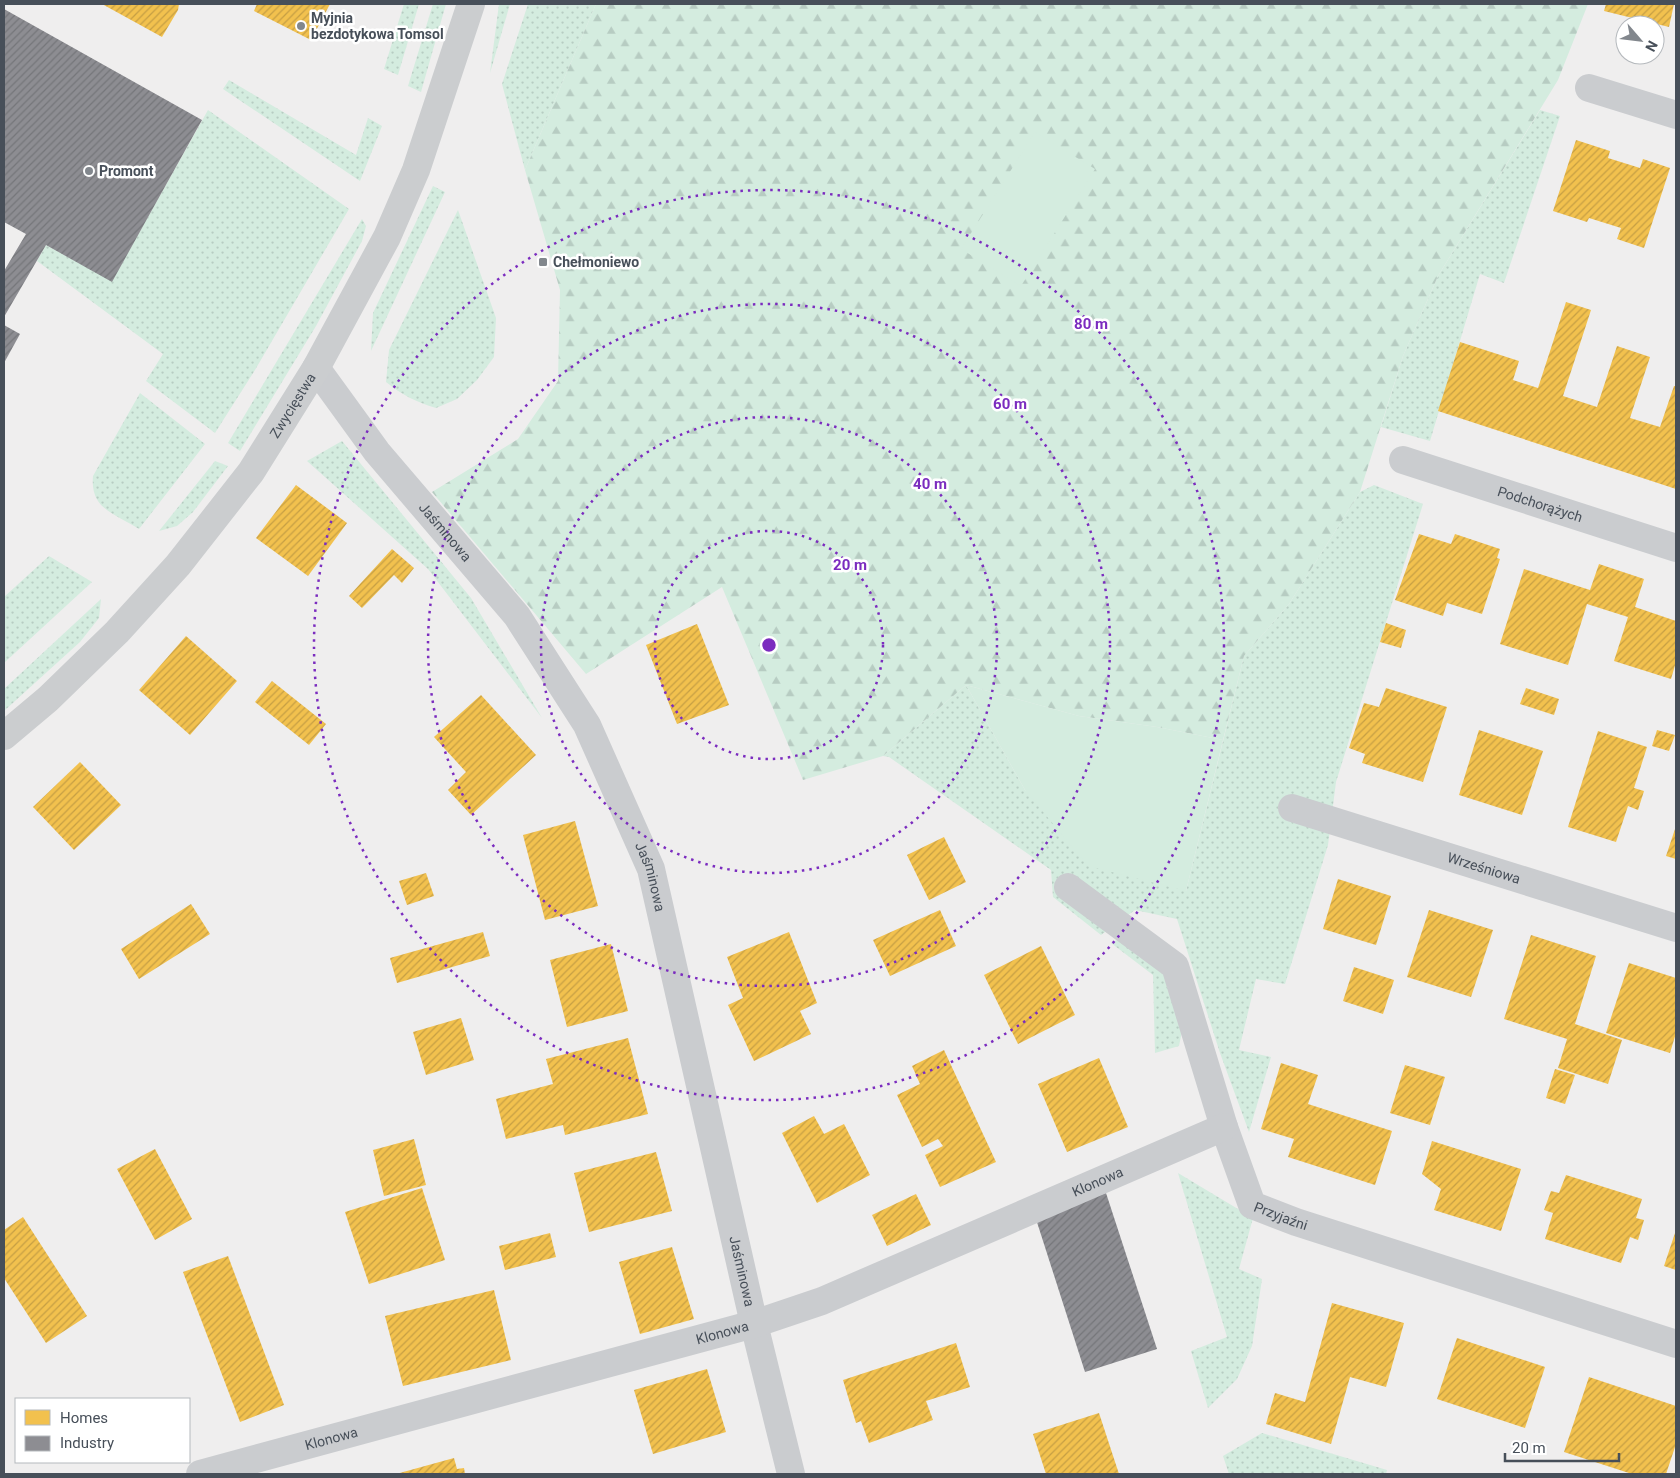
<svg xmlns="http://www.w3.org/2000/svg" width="1680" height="1478" font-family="Roboto,sans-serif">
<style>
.grass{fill:url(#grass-dots)}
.forest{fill:url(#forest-firs)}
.park{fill:#d4ecdf}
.homes{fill:url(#homes-hatch)}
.industry{fill:url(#industry-hatch)}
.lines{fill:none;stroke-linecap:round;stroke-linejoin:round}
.minor{stroke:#cacccf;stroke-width:28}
.secondary{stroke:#cbcdcf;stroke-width:28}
.ring{fill:none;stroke:#7b2cbf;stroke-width:2.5;stroke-dasharray:2.5 5}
.poi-dot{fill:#82878d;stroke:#fff;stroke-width:2}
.labels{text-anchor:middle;stroke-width:5;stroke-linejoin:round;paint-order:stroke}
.poi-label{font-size:14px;font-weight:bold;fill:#474f59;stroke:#fff;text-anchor:start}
.street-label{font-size:14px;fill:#474f59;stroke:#fff}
.centre{fill:#7b2cbf;stroke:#fff;stroke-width:2.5}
.ring-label{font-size:15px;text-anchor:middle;font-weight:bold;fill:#7b2cbf;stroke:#fff;stroke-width:5;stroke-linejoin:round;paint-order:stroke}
</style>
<defs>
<pattern id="grass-dots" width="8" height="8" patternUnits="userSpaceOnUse" patternTransform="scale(1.25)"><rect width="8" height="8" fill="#d4ecdf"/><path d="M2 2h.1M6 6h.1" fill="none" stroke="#b7ccc2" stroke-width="1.8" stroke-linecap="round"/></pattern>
<pattern id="forest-firs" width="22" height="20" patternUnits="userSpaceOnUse" patternTransform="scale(1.25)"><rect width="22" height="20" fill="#d4ecdf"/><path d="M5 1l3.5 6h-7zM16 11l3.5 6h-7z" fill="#b7ccc2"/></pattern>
<pattern id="homes-hatch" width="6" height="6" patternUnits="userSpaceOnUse" patternTransform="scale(1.25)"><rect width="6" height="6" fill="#f2c14e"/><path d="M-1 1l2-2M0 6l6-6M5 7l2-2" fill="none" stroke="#c69f44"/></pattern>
<pattern id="industry-hatch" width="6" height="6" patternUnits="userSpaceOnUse" patternTransform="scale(1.25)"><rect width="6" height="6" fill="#8d8d92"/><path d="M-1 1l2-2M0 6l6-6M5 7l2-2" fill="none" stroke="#75767a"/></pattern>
</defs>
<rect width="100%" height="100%" fill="#efeeee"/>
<g class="grass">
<path d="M 404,4 L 419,4 L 398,75 L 384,69 Z"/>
<path d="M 433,4 L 446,4 L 421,92 L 408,86 Z"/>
<path d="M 499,4 L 510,4 L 490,73 Z"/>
<path d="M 528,4 L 596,4 L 525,170 L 502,84 Z"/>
<path d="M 229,80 L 356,155 L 368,118 L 382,126 L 360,181 L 223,89 Z"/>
<path d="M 208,110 L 349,209 L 255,370 L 215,433 L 146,381 L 163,354 L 37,261 L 46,245 L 112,281 Z"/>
<path d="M 1540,110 L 1560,116 L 1504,283 L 1480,274 L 1430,441 L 1381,427 L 1403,356 L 1438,276 Z"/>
<path d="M 433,186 L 445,192 L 371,351 L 373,313 Z"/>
<path d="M 458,210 L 496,318 L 494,357 L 477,380 L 457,399 L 436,408 C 416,402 402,395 386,382 L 389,350 Z"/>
<path d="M 362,219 L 366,226 L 362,241 L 316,326 L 240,451 L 228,443 Z"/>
<path d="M 140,393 L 205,444 L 139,529 C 114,513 90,509 93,476 Z"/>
<path d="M 342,441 L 471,598 L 542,718 L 428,569 L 307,461 Z"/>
<path d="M 215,461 L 228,466 L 193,512 L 177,526 L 159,531 Z"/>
<path d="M 1374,485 L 1423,504 L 1336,782 L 1328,845 L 1285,984 L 1256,979 L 1239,1050 L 1271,1057 L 1249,1132 L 1220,1053 L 1177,919 L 1135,910 L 1101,935 L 1053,897 L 1051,870 L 889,757 L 883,756 L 966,685 L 1025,790 L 1186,891 L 1244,656 L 1289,604 L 1360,492 Z"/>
<path d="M 49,556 L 92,582 L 4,663 L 4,597 Z"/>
<path d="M 101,599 L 99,618 L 80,642 L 4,711 L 4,689 Z"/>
<path d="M 1131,933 L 1168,979 L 1182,1031 L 1179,1046 L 1155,1053 L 1153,975 L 1111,943 Z"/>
<path d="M 1178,1173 L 1253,1218 L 1239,1269 L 1262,1279 L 1252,1346 L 1237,1379 L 1208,1408 L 1191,1351 L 1227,1337 Z"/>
<path d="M 1262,1433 L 1387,1470 L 1386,1474 L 1229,1474 L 1223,1456 Z"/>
</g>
<path class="forest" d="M 596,4 L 1588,4 L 1558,80 L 1438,276 L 1403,356 L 1360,492 L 1289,604 L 1244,656 L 1223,740 L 1157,727 L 1079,716 L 966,685 L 883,756 L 803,780 L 722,587 L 586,674 L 432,492 L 518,439 L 558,381 L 560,290 L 525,170 Z"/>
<g class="park">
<path d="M 1035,132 L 1095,169 L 1021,286 L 961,249 Z"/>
<path d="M 966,685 L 1079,716 L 1157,727 L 1223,740 L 1186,891 L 1088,866 L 1025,790 Z"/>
</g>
<g class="homes">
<path d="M 102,4 L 179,4 L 178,10 L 162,37 Z"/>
<path d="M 257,4 L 330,4 L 311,40 L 254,11 Z"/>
<path d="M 1606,4 L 1674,4 L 1669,27 L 1604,11 Z"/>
<path d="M 1576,140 L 1610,151 L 1608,158 L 1640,168 L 1643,159 L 1670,168 L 1644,248 L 1617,239 L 1621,228 L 1589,218 L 1587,222 L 1553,211 Z"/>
<path d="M 1566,302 L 1591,310 L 1563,396 L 1597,407 L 1617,346 L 1650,357 L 1630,418 L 1660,427 L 1674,386 L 1676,386 L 1676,489 L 1438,411 L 1460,342 L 1519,361 L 1513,380 L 1538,388 Z"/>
<path d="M 296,485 L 347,523 L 308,576 L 256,538 Z"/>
<path d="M 1419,534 L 1451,544 L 1455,534 L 1500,549 L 1497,558 L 1500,559 L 1482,614 L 1447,603 L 1443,616 L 1395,600 Z"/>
<path d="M 392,549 L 414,568 L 402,583 L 394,575 L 362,608 L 349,596 Z"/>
<path d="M 1599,564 L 1644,579 L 1635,607 L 1676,621 L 1676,662 L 1671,679 L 1614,661 L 1628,617 L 1587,604 L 1568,665 L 1500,644 L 1524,569 L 1590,590 Z"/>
<path d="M 1386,623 L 1406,630 L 1401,648 L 1380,642 Z"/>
<path d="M 697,624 L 729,705 L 677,724 L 646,645 Z"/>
<path d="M 186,636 L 237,681 L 190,735 L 139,690 Z"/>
<path d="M 272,681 L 326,724 L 309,745 L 255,702 Z"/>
<path d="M 1386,688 L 1447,707 L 1423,782 L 1362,763 L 1365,754 L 1349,748 L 1364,703 L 1379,707 Z"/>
<path d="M 1526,688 L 1559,699 L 1554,715 L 1520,704 Z"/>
<path d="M 481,695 L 536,755 L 471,815 L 448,790 L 466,772 L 434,737 Z"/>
<path d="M 1479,730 L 1543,751 L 1522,815 L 1459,795 Z"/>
<path d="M 1657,730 L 1675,735 L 1669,751 L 1652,746 Z"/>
<path d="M 1598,731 L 1647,747 L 1634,788 L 1644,791 L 1638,810 L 1628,806 L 1616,842 L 1568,827 Z"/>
<path d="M 80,762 L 121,805 L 74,850 L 33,807 Z"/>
<path d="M 575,821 L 598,906 L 545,920 L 523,835 Z"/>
<path d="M 1676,826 L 1676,859 L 1666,856 Z"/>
<path d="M 944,837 L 966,882 L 929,900 L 907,855 Z"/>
<path d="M 426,873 L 434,896 L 407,905 L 399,881 Z"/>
<path d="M 1338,879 L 1391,896 L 1376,945 L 1323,929 Z"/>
<path d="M 191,904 L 210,934 L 139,979 L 121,949 Z"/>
<path d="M 940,910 L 956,946 L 890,976 L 873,940 Z"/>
<path d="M 1429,910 L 1493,930 L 1471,997 L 1407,977 Z"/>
<path d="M 483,932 L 490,956 L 397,983 L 390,958 Z"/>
<path d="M 789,932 L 817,1003 L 800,1011 L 811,1034 L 754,1061 L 728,1005 L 743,998 L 727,957 Z"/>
<path d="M 1531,935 L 1596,956 L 1575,1024 L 1622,1040 L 1608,1084 L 1558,1068 L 1567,1039 L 1504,1019 Z"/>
<path d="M 611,944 L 628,1011 L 567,1027 L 550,960 Z"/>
<path d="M 1041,946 L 1075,1015 L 1018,1044 L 984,975 Z"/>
<path d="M 1629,963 L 1676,978 L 1676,1033 L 1670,1053 L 1606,1033 Z"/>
<path d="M 1354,967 L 1394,980 L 1383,1014 L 1343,1001 Z"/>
<path d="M 461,1018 L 474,1060 L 426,1075 L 413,1032 Z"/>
<path d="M 628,1038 L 648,1114 L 565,1135 L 563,1125 L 506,1139 L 496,1099 L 553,1084 L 546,1059 Z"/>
<path d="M 944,1050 L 996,1162 L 940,1187 L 925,1155 L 943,1146 L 938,1139 L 922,1147 L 897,1095 L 920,1084 L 912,1066 Z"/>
<path d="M 1099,1058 L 1128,1127 L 1067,1152 L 1038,1084 Z"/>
<path d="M 1281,1063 L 1318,1075 L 1308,1104 L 1392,1131 L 1375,1185 L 1288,1157 L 1294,1139 L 1261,1129 Z"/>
<path d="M 1405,1065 L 1445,1077 L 1430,1125 L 1390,1113 Z"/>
<path d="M 1555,1069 L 1575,1075 L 1565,1104 L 1546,1098 Z"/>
<path d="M 814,1116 L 824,1134 L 844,1124 L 870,1175 L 817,1203 L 782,1133 Z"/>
<path d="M 414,1139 L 426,1185 L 384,1196 L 373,1150 Z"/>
<path d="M 1432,1141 L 1521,1169 L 1501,1231 L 1434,1210 L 1441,1189 L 1422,1174 Z"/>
<path d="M 155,1149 L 192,1219 L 155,1240 L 117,1169 Z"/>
<path d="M 656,1152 L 672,1211 L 589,1232 L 574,1173 Z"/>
<path d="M 1566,1175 L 1642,1199 L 1636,1218 L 1644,1220 L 1638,1240 L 1630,1237 L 1621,1263 L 1545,1239 L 1553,1213 L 1544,1210 L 1551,1191 L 1559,1193 Z"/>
<path d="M 422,1188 L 445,1260 L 369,1284 L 345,1212 Z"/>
<path d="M 916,1194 L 931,1225 L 887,1246 L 872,1215 Z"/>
<path d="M 23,1217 L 87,1316 L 46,1343 L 4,1278 L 4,1230 Z"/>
<path d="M 1676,1230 L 1676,1270 L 1664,1266 Z"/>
<path d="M 550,1233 L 556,1257 L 505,1270 L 499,1246 Z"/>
<path d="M 672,1247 L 694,1319 L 640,1334 L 619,1262 Z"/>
<path d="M 228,1256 L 284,1405 L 240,1422 L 183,1272 Z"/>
<path d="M 494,1290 L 511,1360 L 403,1386 L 385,1316 Z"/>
<path d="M 1332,1303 L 1404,1323 L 1386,1387 L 1350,1377 L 1331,1444 L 1266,1424 L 1275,1393 L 1305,1402 Z"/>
<path d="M 1457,1338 L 1545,1367 L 1525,1428 L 1437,1399 Z"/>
<path d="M 956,1343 L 970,1387 L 926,1401 L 933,1420 L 869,1443 L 861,1421 L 856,1423 L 843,1380 Z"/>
<path d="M 707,1369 L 726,1432 L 653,1454 L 634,1390 Z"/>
<path d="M 1589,1377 L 1676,1406 L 1676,1444 L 1666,1474 L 1632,1474 L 1564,1452 Z"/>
<path d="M 1099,1413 L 1119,1474 L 1046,1474 L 1033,1434 Z"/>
<path d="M 454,1458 L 457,1469 L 464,1468 L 465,1474 L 396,1474 Z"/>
</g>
<g class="industry">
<path d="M 4,9 L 202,120 L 112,282 L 46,245 L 4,317 L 4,271 L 26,234 L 4,222 Z"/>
<path d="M 4,325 L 20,334 L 4,363 Z"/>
<path d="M 1106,1193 L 1157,1349 L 1085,1372 L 1035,1216 Z"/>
</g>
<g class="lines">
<g class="minor">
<path d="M 1589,88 L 1676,115"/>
<path id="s1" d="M 316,368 L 377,452 L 517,616 L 587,725 L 651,869 L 754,1324 L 791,1474"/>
<path id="s2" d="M 1403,460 L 1676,548"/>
<path id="s3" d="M 1292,808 L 1676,928"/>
<path id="s4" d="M 1068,887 L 1175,966 L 1224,1127 L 1252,1205 L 1296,1222 L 1676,1344"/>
<path id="s5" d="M 200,1474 L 754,1324 L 822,1301 L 1224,1127"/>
</g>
<path class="secondary" id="s6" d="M 4,736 L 48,699 L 117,632 L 178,565 L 251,472 L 316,368 L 387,237 L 416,170 L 471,4"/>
</g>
<g class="ring">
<circle cx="769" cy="645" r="114"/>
<circle cx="769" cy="645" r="228"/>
<circle cx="769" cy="645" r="341"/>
<circle cx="769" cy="645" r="455"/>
</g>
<g class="poi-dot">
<circle cx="301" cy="26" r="5"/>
<circle cx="89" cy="171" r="5"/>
<rect x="538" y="257" width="10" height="10" rx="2.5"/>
</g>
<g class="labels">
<g class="poi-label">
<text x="311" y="23">Myjnia<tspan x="311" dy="16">bezdotykowa Tomsol</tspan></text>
<text x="99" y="176">Promont</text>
<text x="553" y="267">Chełmoniewo</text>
</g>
<g class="street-label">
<text dy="5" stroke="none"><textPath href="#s6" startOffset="441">Zwycięstwa</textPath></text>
<text dy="5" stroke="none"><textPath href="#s2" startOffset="144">Podchorążych</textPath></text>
<text dy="5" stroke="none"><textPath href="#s1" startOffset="209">Jaśminowa</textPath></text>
<text dy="5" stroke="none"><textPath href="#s3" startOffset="201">Wrześniowa</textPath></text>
<text dy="5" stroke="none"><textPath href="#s1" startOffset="614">Jaśminowa</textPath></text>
<text dy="5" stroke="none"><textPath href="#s5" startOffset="946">Klonowa</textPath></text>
<text dy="5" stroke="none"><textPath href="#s4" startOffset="415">Przyjaźni</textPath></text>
<text dy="5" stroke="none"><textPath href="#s1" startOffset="1019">Jaśminowa</textPath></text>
<text dy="5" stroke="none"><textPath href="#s5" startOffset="541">Klonowa</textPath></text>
<text dy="5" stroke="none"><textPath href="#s5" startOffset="136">Klonowa</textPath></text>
</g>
</g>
<circle cx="769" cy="645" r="8" class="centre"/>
<g class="ring-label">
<text x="1091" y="329">80 m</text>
<text x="1010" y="409">60 m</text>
<text x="930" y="489">40 m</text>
<text x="850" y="570">20 m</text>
</g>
<rect width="1680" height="1478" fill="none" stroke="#474f59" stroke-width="10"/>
<rect x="15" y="1398" width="175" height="65" fill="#ffffff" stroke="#b5b9bd"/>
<rect x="25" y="1410" width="25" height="15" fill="#f2c14e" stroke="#b5b9bd"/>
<text x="60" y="1423" font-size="15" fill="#474f59">Homes</text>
<rect x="25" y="1436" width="25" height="15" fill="#8d8d92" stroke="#b5b9bd"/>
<text x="60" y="1448" font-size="15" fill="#474f59">Industry</text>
<g transform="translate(1640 40) rotate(118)"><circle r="24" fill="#ffffff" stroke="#b5b9bd"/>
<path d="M0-4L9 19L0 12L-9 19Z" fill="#82878d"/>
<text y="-8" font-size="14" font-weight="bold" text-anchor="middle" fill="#474f59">N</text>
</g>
<path d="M1505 1453v8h114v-8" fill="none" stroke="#474f59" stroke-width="2.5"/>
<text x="1512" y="1453" font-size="15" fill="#474f59" stroke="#ffffff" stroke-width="4" paint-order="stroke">20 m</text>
</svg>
